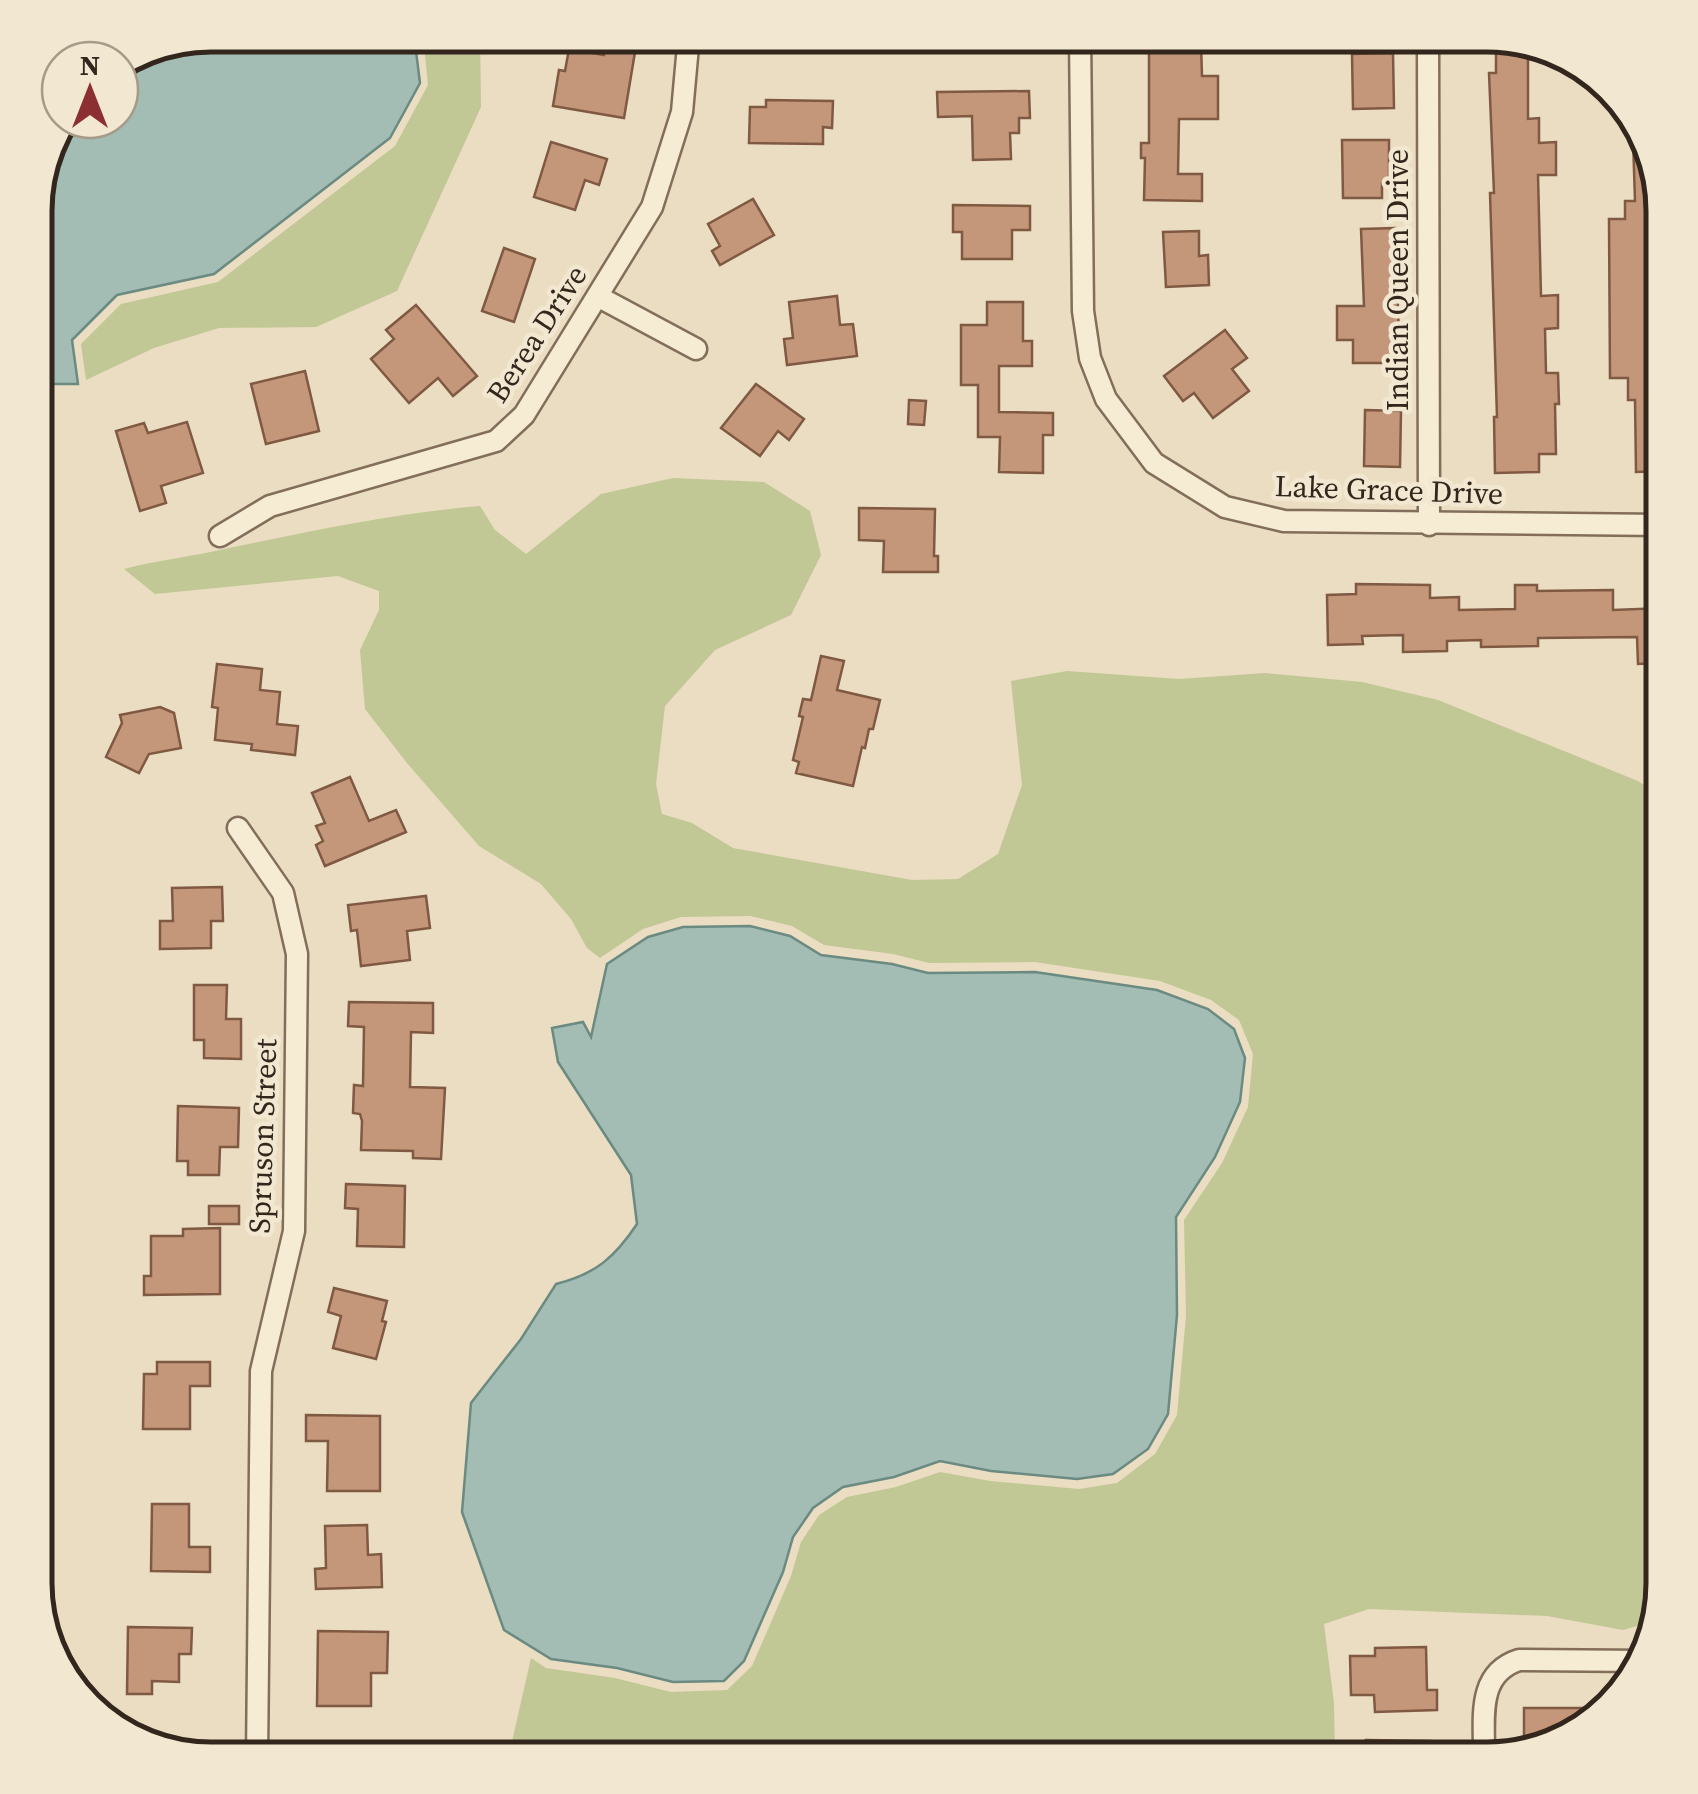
<svg xmlns="http://www.w3.org/2000/svg" width="1698" height="1794" font-family="'Source Serif 4',serif">
<style>
.green{fill:#c2c796}
.water{fill:#a3bdb5;stroke:#6b8a81;stroke-width:2.5}
.building{fill:#c5977a;stroke:#7f5942;stroke-width:2.5}
.lines{fill:none;stroke-linecap:round;stroke-linejoin:round}
.minor-casing{stroke:#826e5a;stroke-width:25}
.minor{stroke:#f6ebd3;stroke-width:20}
.labels{text-anchor:middle;stroke-width:9;stroke-linejoin:round;paint-order:stroke}
.street-label{font-size:30px;fill:#33271d;stroke:#f2e7d0}
.rim{fill:none;stroke:#33271d;stroke-width:5}
</style>
<rect width="100%" height="100%" fill="#eaddc1"/>
<g class="green">
<path d="M 423,35 L 480,35 L 481,107 L 397,291 L 316,327 L 219,328 L 154,348 L 86,380 L 81,344 L 121,304 L 218,282 L 395,146 L 428,85 Z"/>
<path d="M 673,478 L 764,482 L 810,511 L 821,555 L 791,615 L 715,650 L 665,706 L 656,784 L 662,814 L 692,823 L 733,848 L 912,880 L 958,879 L 998,854 L 1022,785 L 1011,681 L 1067,671 L 1179,679 L 1265,673 L 1362,682 L 1438,700 L 1638,781 L 1663,798 L 1663,1582 L 1654,1621 L 1623,1630 L 1547,1616 L 1369,1609 L 1324,1624 L 1334,1703 L 1335,1759 L 508,1759 L 531,1658 L 546,1668 L 615,1678 L 671,1692 L 727,1690 L 752,1666 L 791,1576 L 801,1542 L 819,1515 L 847,1497 L 896,1487 L 940,1472 L 990,1481 L 1079,1489 L 1117,1483 L 1155,1454 L 1177,1415 L 1186,1316 L 1184,1220 L 1222,1163 L 1248,1107 L 1253,1054 L 1239,1020 L 1211,1000 L 1160,981 L 1035,962 L 929,963 L 893,954 L 824,945 L 792,926 L 751,916 L 681,917 L 643,929 L 600,958 L 587,948 L 571,919 L 541,884 L 479,846 L 407,763 L 365,709 L 360,650 L 379,610 L 379,591 L 338,576 L 155,594 L 124,569 C 159,560 195,556 229,548 C 312,531 395,513 480,506 L 495,530 L 526,554 L 601,494 Z"/>
</g>
<g class="water">
<path d="M 212,35 L 414,35 L 420,83 L 390,138 L 214,274 L 117,295 L 72,340 L 78,384 L 35,384 C 35,314 21,176 64,120 L 120,120 L 120,70 Z"/>
<path d="M 750,926 L 790,936 L 821,955 L 892,964 L 928,973 L 1035,972 L 1157,990 L 1208,1009 L 1234,1029 L 1245,1058 L 1240,1102 L 1215,1157 L 1176,1217 L 1177,1315 L 1168,1414 L 1148,1449 L 1113,1474 L 1077,1479 L 991,1471 L 940,1461 L 894,1477 L 843,1487 L 813,1508 L 793,1537 L 783,1572 L 744,1661 L 724,1681 L 673,1682 L 617,1668 L 551,1659 L 504,1630 L 462,1512 L 471,1403 L 521,1339 L 556,1284 C 596,1274 615,1257 637,1224 L 631,1175 L 558,1062 L 552,1028 L 583,1022 L 591,1037 L 607,964 L 648,937 L 683,927 Z"/>
</g>
<g class="building">
<path d="M 1496,39 L 1528,44 L 1528,119 L 1539,118 L 1539,143 L 1556,142 L 1556,175 L 1538,175 L 1541,296 L 1558,295 L 1558,328 L 1545,329 L 1546,373 L 1558,373 L 1559,404 L 1555,404 L 1556,454 L 1539,454 L 1539,472 L 1495,473 L 1494,417 L 1497,417 L 1490,193 L 1494,193 L 1489,73 L 1496,73 Z"/>
<path d="M 1149,43 L 1201,43 L 1202,76 L 1218,76 L 1218,119 L 1179,119 L 1178,174 L 1202,174 L 1202,201 L 1144,200 L 1145,158 L 1141,158 L 1141,143 L 1149,143 Z"/>
<path d="M 605,48 L 635,52 L 624,118 L 553,106 L 559,70 L 565,71 L 569,49 L 604,55 Z"/>
<path d="M 1393,53 L 1394,108 L 1353,109 L 1352,54 Z"/>
<path d="M 1029,91 L 1030,118 L 1019,118 L 1019,133 L 1010,133 L 1011,159 L 973,160 L 972,116 L 938,117 L 937,92 Z"/>
<path d="M 766,100 L 833,101 L 832,128 L 823,127 L 823,144 L 749,143 L 750,107 L 766,107 Z"/>
<path d="M 1633,139 L 1663,211 L 1663,471 L 1636,472 L 1635,400 L 1628,400 L 1628,378 L 1610,378 L 1609,219 L 1625,219 L 1625,201 L 1635,201 Z"/>
<path d="M 1342,140 L 1389,140 L 1389,183 L 1382,183 L 1382,198 L 1343,198 Z"/>
<path d="M 551,142 L 607,159 L 599,185 L 585,180 L 575,210 L 534,197 Z"/>
<path d="M 753,199 L 774,235 L 720,265 L 712,251 L 720,246 L 708,224 Z"/>
<path d="M 953,205 L 1030,206 L 1030,230 L 1012,230 L 1012,259 L 962,259 L 962,232 L 953,232 Z"/>
<path d="M 1395,228 L 1400,363 L 1353,363 L 1353,340 L 1337,340 L 1337,306 L 1364,306 L 1361,229 Z"/>
<path d="M 1199,231 L 1199,256 L 1208,255 L 1209,285 L 1166,287 L 1163,232 Z"/>
<path d="M 504,248 L 535,259 L 514,322 L 482,311 Z"/>
<path d="M 837,296 L 840,325 L 853,324 L 857,356 L 787,365 L 784,339 L 793,338 L 789,302 Z"/>
<path d="M 987,302 L 1023,302 L 1023,341 L 1032,341 L 1032,366 L 999,366 L 999,412 L 1053,413 L 1053,435 L 1043,435 L 1043,473 L 999,472 L 1000,437 L 978,437 L 978,385 L 961,385 L 961,325 L 987,325 Z"/>
<path d="M 416,305 L 477,376 L 453,396 L 438,378 L 409,403 L 371,359 L 394,339 L 386,330 Z"/>
<path d="M 1225,330 L 1247,358 L 1232,369 L 1249,391 L 1213,418 L 1194,393 L 1183,401 L 1164,376 Z"/>
<path d="M 305,371 L 319,431 L 266,444 L 251,384 Z"/>
<path d="M 756,384 L 804,419 L 789,440 L 778,431 L 760,456 L 721,428 Z"/>
<path d="M 909,400 L 926,401 L 924,425 L 908,424 Z"/>
<path d="M 1365,410 L 1401,411 L 1400,467 L 1364,466 Z"/>
<path d="M 187,422 L 203,473 L 161,486 L 166,503 L 140,511 L 116,431 L 144,423 L 148,433 Z"/>
<path d="M 859,508 L 935,509 L 934,556 L 938,556 L 938,572 L 883,572 L 884,541 L 859,540 Z"/>
<path d="M 1356,584 L 1430,585 L 1430,598 L 1459,597 L 1459,610 L 1515,609 L 1515,585 L 1537,585 L 1537,591 L 1613,590 L 1613,610 L 1663,608 L 1663,648 L 1656,649 L 1656,663 L 1638,664 L 1637,637 L 1538,638 L 1538,646 L 1481,647 L 1481,640 L 1447,641 L 1447,651 L 1403,652 L 1403,635 L 1362,636 L 1363,644 L 1328,645 L 1327,595 L 1356,594 Z"/>
<path d="M 821,656 L 844,661 L 837,690 L 880,700 L 873,729 L 869,729 L 865,748 L 862,747 L 853,786 L 796,773 L 799,762 L 793,760 L 803,717 L 799,716 L 803,699 L 811,700 Z"/>
<path d="M 217,664 L 262,669 L 260,690 L 280,692 L 277,724 L 298,726 L 295,755 L 251,750 L 252,744 L 215,740 L 218,708 L 212,707 Z"/>
<path d="M 160,707 L 174,713 L 181,748 L 149,754 L 139,773 L 106,757 L 122,723 L 120,715 Z"/>
<path d="M 350,777 L 369,821 L 396,810 L 406,832 L 325,866 L 316,845 L 323,841 L 316,826 L 325,823 L 312,793 Z"/>
<path d="M 222,887 L 223,921 L 211,921 L 211,948 L 160,949 L 160,921 L 173,921 L 172,888 Z"/>
<path d="M 426,896 L 430,928 L 407,931 L 410,960 L 361,966 L 357,930 L 351,931 L 348,905 Z"/>
<path d="M 194,985 L 227,985 L 226,1019 L 241,1019 L 241,1059 L 204,1058 L 204,1040 L 194,1040 Z"/>
<path d="M 349,1002 L 433,1003 L 433,1033 L 411,1032 L 410,1087 L 445,1088 L 441,1159 L 413,1158 L 413,1151 L 361,1150 L 362,1121 L 360,1114 L 353,1113 L 354,1085 L 363,1086 L 364,1027 L 348,1026 Z"/>
<path d="M 178,1106 L 239,1108 L 238,1147 L 220,1147 L 219,1175 L 188,1175 L 188,1161 L 177,1161 Z"/>
<path d="M 346,1184 L 405,1186 L 404,1247 L 357,1246 L 358,1209 L 345,1208 Z"/>
<rect x="209" y="1206" width="30" height="18"/>
<path d="M 220,1228 L 220,1294 L 144,1295 L 144,1276 L 151,1276 L 151,1236 L 183,1236 L 183,1229 Z"/>
<path d="M 334,1288 L 387,1301 L 382,1321 L 386,1322 L 376,1359 L 333,1348 L 341,1316 L 328,1312 Z"/>
<path d="M 157,1362 L 210,1362 L 210,1386 L 190,1386 L 190,1429 L 143,1429 L 144,1374 L 157,1374 Z"/>
<path d="M 306,1415 L 380,1416 L 380,1491 L 327,1491 L 328,1441 L 306,1441 Z"/>
<path d="M 152,1504 L 189,1504 L 189,1547 L 210,1547 L 210,1572 L 151,1571 Z"/>
<path d="M 367,1525 L 368,1555 L 381,1554 L 382,1587 L 316,1589 L 315,1569 L 326,1568 L 325,1526 Z"/>
<path d="M 128,1627 L 192,1628 L 191,1654 L 179,1654 L 179,1682 L 152,1681 L 152,1694 L 127,1694 Z"/>
<path d="M 318,1631 L 388,1632 L 387,1673 L 371,1673 L 371,1706 L 317,1706 Z"/>
<path d="M 1426,1647 L 1427,1690 L 1437,1690 L 1437,1710 L 1375,1712 L 1374,1695 L 1351,1695 L 1350,1656 L 1375,1656 L 1375,1648 Z"/>
<path d="M 1524,1708 L 1585,1708 L 1585,1722 L 1524,1745 Z"/>
<path d="M 1366,1740 L 1430,1741 L 1430,1759 L 1366,1759 Z"/>
</g>
<g class="lines">
<defs>
<g id="minor">
<path d="M 1080,35 L 1083,311 L 1090,358 L 1106,399 L 1154,463 L 1225,507 L 1284,521 L 1663,525"/>
<path d="M 1428,35 L 1429,525"/>
<path d="M 599,297 L 696,349"/>
<path d="M 220,536 L 270,506 L 496,441 L 524,415 L 652,207 L 682,112 L 689,35"/>
<path d="M 238,828 L 283,893 L 297,954 L 294,1231 L 261,1371 L 257,1759"/>
<path d="M 1484,1759 C 1485,1721 1475,1674 1519,1660 L 1644,1661"/>
</g>
</defs>
<use href="#minor" class="minor-casing"/>
<use href="#minor" class="minor"/>
</g>
<g class="labels">
<g class="street-label">
<text transform="translate(1398 280) rotate(-90)" y="10">Indian Queen Drive</text>
<text transform="translate(537 334) rotate(-57)" y="10">Berea Drive</text>
<text transform="translate(1389 490) rotate(2)" y="10">Lake Grace Drive</text>
<text transform="translate(263 1136) rotate(-88)" y="10">Spruson Street</text>
</g>
</g>
<path d="M0 0H1698V1794H0ZM211 52H1487A159 159 0 0 1 1646 211V1583A159 159 0 0 1 1487 1742H211A159 159 0 0 1 52 1583V211A159 159 0 0 1 211 52Z" fill="#f2e7d0" fill-rule="evenodd"/>
<path class="rim" d="M211 52H1487A159 159 0 0 1 1646 211V1583A159 159 0 0 1 1487 1742H211A159 159 0 0 1 52 1583V211A159 159 0 0 1 211 52Z"/>
<g transform="translate(90 90)"><circle r="48" fill="#f2e7d0" stroke="#a69a88" stroke-width="2.5"/>
<path d="M0-8L18 38L0 25L-18 38Z" fill="#8c2f32"/>
<text y="-15" font-size="28" font-weight="bold" text-anchor="middle" fill="#33271d">N</text>
</g>
</svg>
